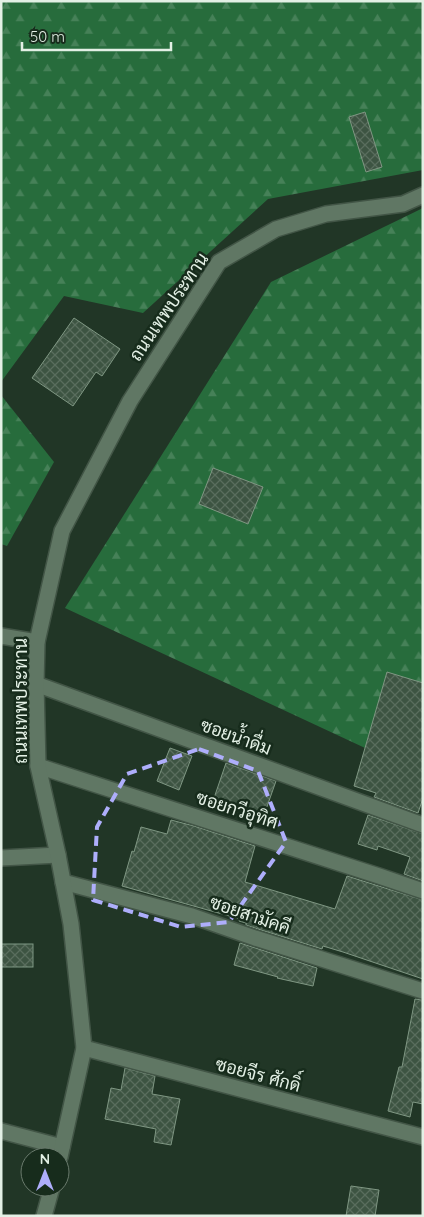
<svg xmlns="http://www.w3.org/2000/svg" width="424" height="1217" font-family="Quicksand,Sarabun,sans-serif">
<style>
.forest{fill:url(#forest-firs)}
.building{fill:url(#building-cross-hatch);stroke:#7f9783}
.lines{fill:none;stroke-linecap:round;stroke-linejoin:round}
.minor-casing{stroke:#425546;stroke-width:18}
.minor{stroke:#607764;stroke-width:15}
.marked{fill:none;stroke:#aeaefb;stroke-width:4;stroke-dasharray:10 6;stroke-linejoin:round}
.labels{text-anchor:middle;stroke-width:5;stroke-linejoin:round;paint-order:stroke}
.street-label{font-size:18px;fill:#e3f0e5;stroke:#172c1c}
</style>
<defs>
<pattern id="forest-firs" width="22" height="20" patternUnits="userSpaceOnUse" patternTransform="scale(1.25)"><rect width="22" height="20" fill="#276c3c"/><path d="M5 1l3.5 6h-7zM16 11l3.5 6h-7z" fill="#468158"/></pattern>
<pattern id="building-cross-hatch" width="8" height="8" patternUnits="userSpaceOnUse" patternTransform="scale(1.25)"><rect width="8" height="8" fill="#3d5442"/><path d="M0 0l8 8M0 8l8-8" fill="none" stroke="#596d5d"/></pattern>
</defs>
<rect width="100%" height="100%" fill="#213626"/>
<g class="forest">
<path d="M 1,1 L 423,1 L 423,170 L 268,199 L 143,313 L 64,296 L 1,382 Z"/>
<path d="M 423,208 L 423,775 L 65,608 L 271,282 Z"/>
<path d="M 1,395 L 54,462 L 7,546 L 1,544 Z"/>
</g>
<g class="building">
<path d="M 365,112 L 382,167 L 366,172 L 349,117 Z"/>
<path d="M 74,318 L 120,349 L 102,376 L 96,372 L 73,406 L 32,378 Z"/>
<path d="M 213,468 L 263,487 L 248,524 L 199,504 Z"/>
<path d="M 387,672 L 423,683 L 423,798 L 418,813 L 374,797 L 376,793 L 354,786 Z"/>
<path d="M 170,748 L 192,756 L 179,790 L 157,781 Z"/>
<path d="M 226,763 L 276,781 L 263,818 L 213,801 Z"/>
<path d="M 368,815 L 423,834 L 423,881 L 404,874 L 410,857 L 378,846 L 377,850 L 358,844 Z"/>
<path d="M 171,820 L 194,826 L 255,846 L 245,882 L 335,909 L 347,876 L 423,900 L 423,979 L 343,952 L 323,946 L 322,949 L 258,929 L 246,925 L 246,923 L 239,921 L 240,919 L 122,886 L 132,851 L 134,852 L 141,827 L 167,834 Z"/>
<path d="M 240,943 L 317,968 L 313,986 L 277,978 L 278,977 L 234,965 Z"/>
<rect x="1" y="944" width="32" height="23"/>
<path d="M 415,999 L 423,1000 L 423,1104 L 413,1102 L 410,1117 L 388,1111 L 399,1067 L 402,1067 Z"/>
<path d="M 125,1068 L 155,1076 L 152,1094 L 180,1099 L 171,1145 L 154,1142 L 156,1129 L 105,1119 L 111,1088 L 121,1090 Z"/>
<path d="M 351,1186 L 379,1190 L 375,1216 L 346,1216 Z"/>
</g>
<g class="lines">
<defs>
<g id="minor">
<path d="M 1,636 L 37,642"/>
<path d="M 36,684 L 423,825"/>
<path d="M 38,766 L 379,876 L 423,891"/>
<path d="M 1,858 L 58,855"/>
<path d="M 63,882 L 192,916 L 255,938 L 423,991"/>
<path d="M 84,1048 L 423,1137"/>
<path d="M 1,1131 L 62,1147"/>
<path d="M 60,1157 L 84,1048 L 71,924 L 58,855 L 38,766 L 36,684 L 37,642 L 62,531 L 130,401 L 219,262 L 276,229 L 326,214 L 403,204 L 423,195"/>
<path d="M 44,1216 L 52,1187"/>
</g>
</defs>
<use href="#minor" class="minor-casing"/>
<use href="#minor" class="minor"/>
</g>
<path class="marked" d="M 199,749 L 258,771 L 286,842 L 229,922 L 181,927 L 93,900 L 97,827 L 127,774 Z"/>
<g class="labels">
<g class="street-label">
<text transform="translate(169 307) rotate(-56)" y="6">ถนนเทพประทาน</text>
<text transform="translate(21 701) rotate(-90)" y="6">ถนนเทพประทาน</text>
<text transform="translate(236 737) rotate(20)" y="6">ซอยน้ำดื่ม</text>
<text transform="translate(237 810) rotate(18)" y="6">ซอยกวีอุทิศ</text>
<text transform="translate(250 915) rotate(19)" y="6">ซอยสามัคคี</text>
<text transform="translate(258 1075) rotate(15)" y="6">ซอยจีร ศักดิ์</text>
</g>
</g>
<rect width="424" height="1217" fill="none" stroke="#e3f0e5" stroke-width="5"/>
<g transform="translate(45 1172)"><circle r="24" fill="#172c1c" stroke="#697a6c"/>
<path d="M0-4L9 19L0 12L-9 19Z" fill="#aeaefb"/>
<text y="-8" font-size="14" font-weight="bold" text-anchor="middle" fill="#e3f0e5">N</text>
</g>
<path d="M22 42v8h149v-8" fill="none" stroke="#e3f0e5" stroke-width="2.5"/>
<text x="30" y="42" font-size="15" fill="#e3f0e5" stroke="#172c1c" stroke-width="4" paint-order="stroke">50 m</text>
</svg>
